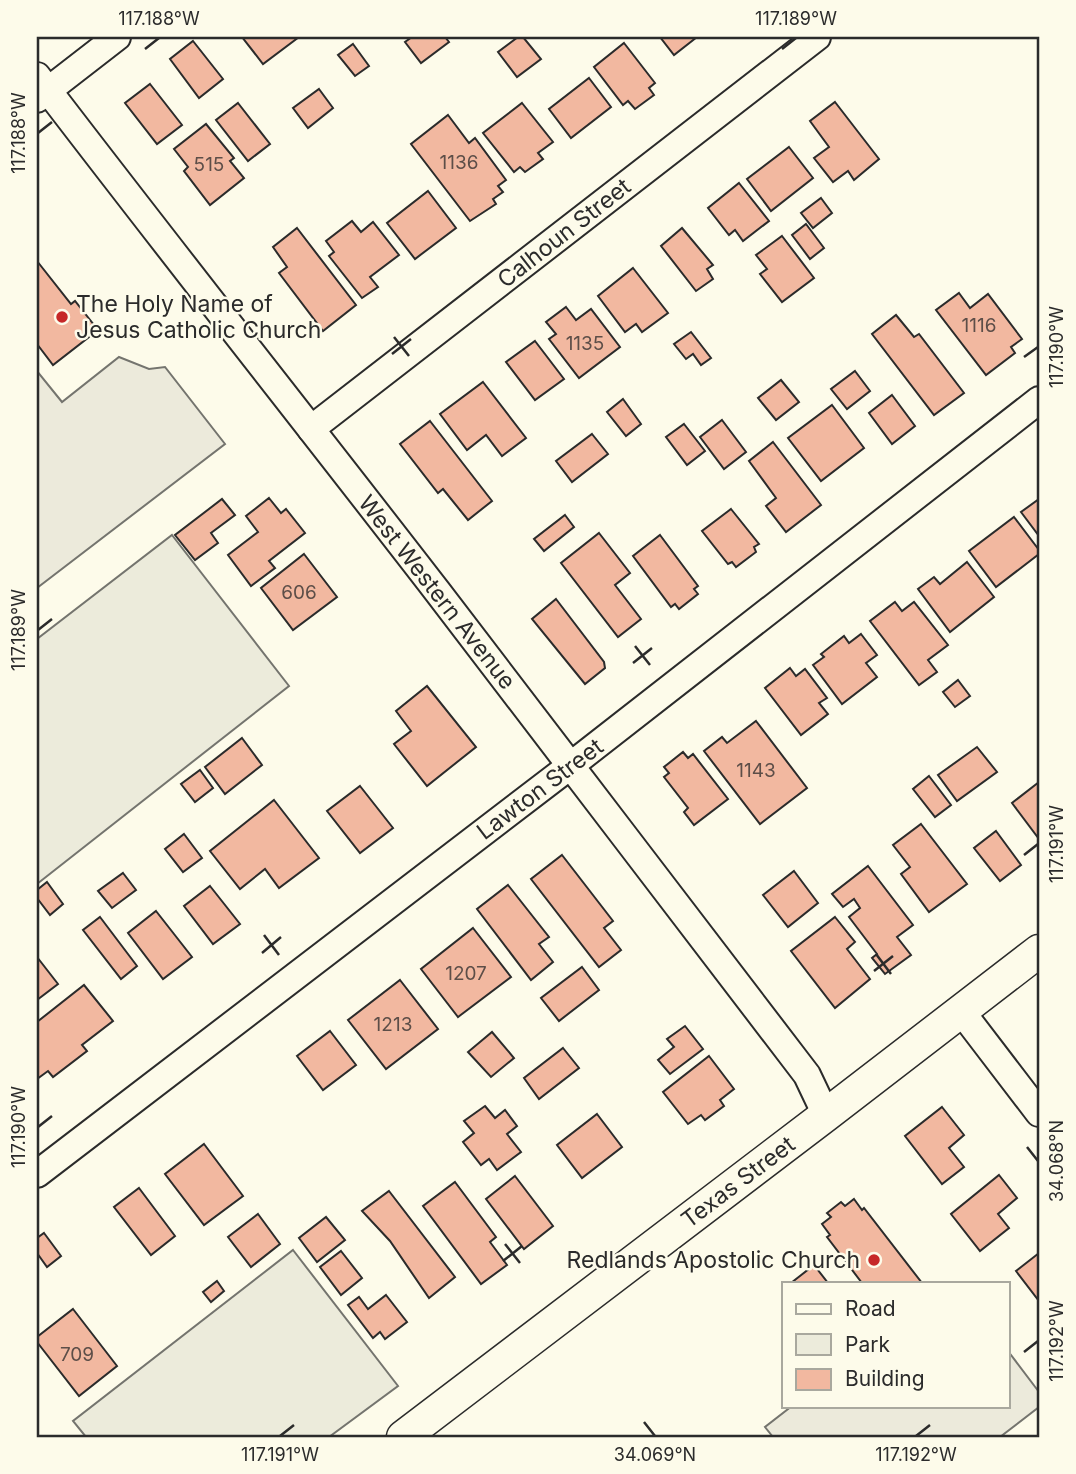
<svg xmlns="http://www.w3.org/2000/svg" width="1076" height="1474" font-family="Inter,sans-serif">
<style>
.green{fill:#ecebdb;stroke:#74746e;stroke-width:2}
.parking{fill:#eceadb;stroke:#74746e;stroke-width:2}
.building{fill:#f2b8a0;stroke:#2b2b2b;stroke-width:2}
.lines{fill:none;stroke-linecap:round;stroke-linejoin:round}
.minor-casing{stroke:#2b2b2b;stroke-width:30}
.tertiary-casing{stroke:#2b2b2b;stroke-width:35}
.minor{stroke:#fdfbea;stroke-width:26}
.tertiary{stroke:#fdfbea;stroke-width:32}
.ticks{fill:none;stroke:#2b2b2b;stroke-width:2.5}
.poi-dot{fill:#c62828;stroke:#fdfbea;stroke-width:2.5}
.labels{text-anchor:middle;stroke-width:5;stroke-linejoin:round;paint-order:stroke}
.number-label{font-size:19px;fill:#5d4e48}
.street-label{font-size:23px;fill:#2b2b2b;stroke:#fdfbea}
.poi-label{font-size:23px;fill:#2b2b2b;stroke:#fdfbea;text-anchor:start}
.neatline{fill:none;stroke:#2b2b2b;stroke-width:2.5}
.ticks-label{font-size:18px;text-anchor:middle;fill:#2b2b2b}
</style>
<rect width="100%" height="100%" fill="#fdfbea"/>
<g class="green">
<path d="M 172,535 L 289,686 L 37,884 L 37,639 Z"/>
<path d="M 293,1250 L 398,1386 L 329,1437 L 86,1437 L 73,1421 Z"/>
</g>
<g class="parking">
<path d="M 119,357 L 149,369 L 165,367 L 225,444 L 37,588 L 37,371 L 62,402 Z"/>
<path d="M 1008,1351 L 1039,1392 L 1039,1407 L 1000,1437 L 773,1437 L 765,1427 L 792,1406 L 1008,1406 Z"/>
</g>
<g class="building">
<path d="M 242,37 L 299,37 L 263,64 Z"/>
<path d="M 412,37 L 445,37 L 449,42 L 421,63 L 405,42 Z"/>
<path d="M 518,37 L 523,37 L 541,59 L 517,77 L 498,52 Z"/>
<path d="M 660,37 L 697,37 L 674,55 Z"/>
<path d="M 193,41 L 223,79 L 199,98 L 170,59 Z"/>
<path d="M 624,43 L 655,83 L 649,88 L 654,95 L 635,109 L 628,101 L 623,105 L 594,67 Z"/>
<path d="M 353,44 L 369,66 L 355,76 L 338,55 Z"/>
<path d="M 589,78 L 611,107 L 571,138 L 549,109 Z"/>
<path d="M 150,84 L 182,125 L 157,144 L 125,103 Z"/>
<path d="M 319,89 L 333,108 L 308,128 L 293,108 Z"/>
<path d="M 835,102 L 879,159 L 854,180 L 848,171 L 833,182 L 814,158 L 829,147 L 810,121 Z"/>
<path d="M 238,103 L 270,144 L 248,161 L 216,120 Z"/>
<path d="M 522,103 L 553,142 L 538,153 L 543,159 L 525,172 L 520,167 L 514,172 L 483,133 Z"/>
<path d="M 448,115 L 469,143 L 475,138 L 506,180 L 498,186 L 503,192 L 493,199 L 496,204 L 470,221 L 411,144 Z"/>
<path d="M 206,124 L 234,158 L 230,161 L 244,178 L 210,205 L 184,171 L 188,167 L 174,149 Z"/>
<path d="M 789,147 L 813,178 L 771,211 L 747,179 Z"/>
<path d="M 739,183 L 769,221 L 743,241 L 735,230 L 729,235 L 708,208 Z"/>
<path d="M 428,191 L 456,228 L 415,259 L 387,223 Z"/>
<path d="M 821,198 L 832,213 L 813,228 L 801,213 Z"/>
<path d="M 352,221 L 361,232 L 373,222 L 399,255 L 370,277 L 378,287 L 362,298 L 329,256 L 334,252 L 326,241 Z"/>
<path d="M 806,224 L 824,248 L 810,259 L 792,235 Z"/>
<path d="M 297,228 L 356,305 L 323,331 L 279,273 L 287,267 L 273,247 Z"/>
<path d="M 682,228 L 713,265 L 707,269 L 713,279 L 696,291 L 661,246 Z"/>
<path d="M 782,236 L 814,278 L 782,302 L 760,274 L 767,269 L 756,255 Z"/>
<path d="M 37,261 L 71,304 L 75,301 L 98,330 L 53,365 L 37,344 Z"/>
<path d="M 633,268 L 668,313 L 642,332 L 636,324 L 625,332 L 598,296 Z"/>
<path d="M 959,293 L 970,308 L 988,294 L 1022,339 L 1011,347 L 1015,353 L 986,375 L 936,310 Z"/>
<path d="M 566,307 L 576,320 L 591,309 L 620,347 L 579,378 L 549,339 L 556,334 L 546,322 Z"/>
<path d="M 896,315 L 914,337 L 919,334 L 964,393 L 934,415 L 872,334 Z"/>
<path d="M 691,332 L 711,358 L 701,365 L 693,354 L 686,359 L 674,344 Z"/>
<path d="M 535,341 L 564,379 L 535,400 L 506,362 Z"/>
<path d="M 855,371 L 870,391 L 847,409 L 831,389 Z"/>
<path d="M 781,380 L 799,402 L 776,420 L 758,398 Z"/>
<path d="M 483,382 L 526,438 L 502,456 L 486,435 L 467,450 L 440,414 Z"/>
<path d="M 892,395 L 915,426 L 892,444 L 869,413 Z"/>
<path d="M 623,399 L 641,424 L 626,436 L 607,412 Z"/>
<path d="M 832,405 L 864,448 L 821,481 L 788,438 Z"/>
<path d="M 722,420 L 746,452 L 724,469 L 700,437 Z"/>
<path d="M 430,421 L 492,501 L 468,520 L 443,489 L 438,493 L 400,444 Z"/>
<path d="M 684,424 L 705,451 L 687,465 L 666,437 Z"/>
<path d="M 592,434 L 608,454 L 572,482 L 556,461 Z"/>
<path d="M 773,442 L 821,505 L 786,532 L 766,506 L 776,498 L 749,461 Z"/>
<path d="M 269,498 L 281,513 L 286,509 L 305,533 L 269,561 L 275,568 L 251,586 L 228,555 L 258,532 L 246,516 Z"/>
<path d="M 222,499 L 235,515 L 211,533 L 218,543 L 195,560 L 175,535 Z"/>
<path d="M 1039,499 L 1039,536 L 1021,512 Z"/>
<path d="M 731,509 L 759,544 L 754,547 L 756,552 L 736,567 L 732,562 L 728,564 L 702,531 Z"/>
<path d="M 565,515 L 574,527 L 544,551 L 534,539 Z"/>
<path d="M 1014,517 L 1039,550 L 1039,554 L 996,587 L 969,551 Z"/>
<path d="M 599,533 L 630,573 L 615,585 L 641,619 L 618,637 L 561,563 Z"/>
<path d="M 660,535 L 698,586 L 694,589 L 698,594 L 679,609 L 675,604 L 671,607 L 633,556 Z"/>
<path d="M 304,554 L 337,597 L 293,630 L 261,588 Z"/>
<path d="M 967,562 L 994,597 L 950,632 L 918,589 L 934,577 L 940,584 Z"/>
<path d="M 556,599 L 604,662 L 605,668 L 585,684 L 532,619 Z"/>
<path d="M 895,602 L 902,611 L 914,602 L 948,645 L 928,660 L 937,672 L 919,685 L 870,621 Z"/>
<path d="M 861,634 L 877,655 L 866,663 L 877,677 L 842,704 L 813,665 L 824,657 L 821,654 L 844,636 L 849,643 Z"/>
<path d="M 790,668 L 796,676 L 805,669 L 827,698 L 819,703 L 828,714 L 801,735 L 765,688 Z"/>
<path d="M 958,680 L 970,696 L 955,707 L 943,692 Z"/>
<path d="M 427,686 L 476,747 L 427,786 L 394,744 L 411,731 L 396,711 Z"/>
<path d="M 756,721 L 807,788 L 760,824 L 704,751 L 722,737 L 727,743 Z"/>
<path d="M 242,738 L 262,765 L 225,794 L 205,767 Z"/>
<path d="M 977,747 L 997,772 L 957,801 L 938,775 Z"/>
<path d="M 683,752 L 688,758 L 693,754 L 728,799 L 694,825 L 684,812 L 688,808 L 664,777 L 669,773 L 664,767 Z"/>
<path d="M 200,770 L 213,788 L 195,802 L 181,784 Z"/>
<path d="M 929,776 L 951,805 L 935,817 L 913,789 Z"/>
<path d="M 1039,782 L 1039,839 L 1012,803 Z"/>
<path d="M 360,786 L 393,828 L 360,853 L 327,811 Z"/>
<path d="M 274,800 L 319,858 L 279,888 L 265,869 L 240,889 L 210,851 Z"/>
<path d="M 921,824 L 967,884 L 929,912 L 901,874 L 910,867 L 893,845 Z"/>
<path d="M 996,831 L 1021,865 L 1000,881 L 974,848 Z"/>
<path d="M 184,834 L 202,858 L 183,872 L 165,849 Z"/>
<path d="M 562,855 L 613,921 L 604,928 L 621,950 L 599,967 L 531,879 Z"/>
<path d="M 868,866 L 913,925 L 897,937 L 911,955 L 885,974 L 872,958 L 877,954 L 849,917 L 860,908 L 854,899 L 843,907 L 832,894 Z"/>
<path d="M 794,871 L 818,903 L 788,927 L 763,895 Z"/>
<path d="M 123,873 L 136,890 L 112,908 L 98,891 Z"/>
<path d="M 47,882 L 63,904 L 50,915 L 37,898 L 37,890 Z"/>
<path d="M 508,885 L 549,937 L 539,944 L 553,962 L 531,980 L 477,909 Z"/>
<path d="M 210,886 L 240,924 L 213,944 L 184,906 Z"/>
<path d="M 156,911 L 192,957 L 163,979 L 128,933 Z"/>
<path d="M 100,917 L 137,966 L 121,979 L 83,930 Z"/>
<path d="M 835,917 L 855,942 L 847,949 L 870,979 L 835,1008 L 791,951 Z"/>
<path d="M 473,928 L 511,977 L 458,1017 L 421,969 Z"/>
<path d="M 37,957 L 58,984 L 37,1000 Z"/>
<path d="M 582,967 L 599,990 L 559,1021 L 541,998 Z"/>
<path d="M 400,980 L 438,1029 L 386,1069 L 348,1020 Z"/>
<path d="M 84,985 L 113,1021 L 82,1045 L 87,1051 L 53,1077 L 48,1071 L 37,1079 L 37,1022 Z"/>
<path d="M 685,1026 L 703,1049 L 670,1074 L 658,1060 L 674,1047 L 667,1039 Z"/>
<path d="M 330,1031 L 356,1065 L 323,1090 L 297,1056 Z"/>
<path d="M 492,1032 L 514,1058 L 491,1077 L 468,1052 Z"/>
<path d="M 563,1048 L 579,1068 L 539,1099 L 524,1078 Z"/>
<path d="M 709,1056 L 734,1089 L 720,1100 L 724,1106 L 705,1120 L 701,1115 L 688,1124 L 663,1092 Z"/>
<path d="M 485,1106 L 495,1118 L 505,1110 L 517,1126 L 507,1134 L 521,1152 L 497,1170 L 489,1159 L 481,1165 L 463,1142 L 474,1133 L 464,1121 Z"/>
<path d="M 942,1107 L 964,1135 L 949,1148 L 964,1167 L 942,1184 L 905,1136 Z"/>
<path d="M 597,1114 L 622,1147 L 582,1178 L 557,1145 Z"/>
<path d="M 204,1144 L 243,1196 L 204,1225 L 165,1174 Z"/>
<path d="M 999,1175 L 1017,1198 L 998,1214 L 1009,1228 L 980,1251 L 951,1214 Z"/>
<path d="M 515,1176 L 553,1226 L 524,1249 L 486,1199 Z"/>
<path d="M 455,1182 L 496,1237 L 490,1242 L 507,1265 L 481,1284 L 423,1206 Z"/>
<path d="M 139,1188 L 175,1236 L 151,1255 L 114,1207 Z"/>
<path d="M 389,1191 L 455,1277 L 429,1298 L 390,1241 L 362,1211 Z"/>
<path d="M 854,1199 L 862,1210 L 864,1208 L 922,1283 L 862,1283 L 827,1237 L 830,1235 L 822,1224 L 831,1217 L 827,1213 L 841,1202 L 845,1206 Z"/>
<path d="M 258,1214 L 280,1244 L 251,1267 L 228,1237 Z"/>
<path d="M 326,1217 L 345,1240 L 317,1262 L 299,1238 Z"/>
<path d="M 44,1233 L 61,1256 L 47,1267 L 37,1253 L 37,1238 Z"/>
<path d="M 341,1251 L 362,1278 L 341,1295 L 320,1267 Z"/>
<path d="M 1039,1253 L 1039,1301 L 1016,1271 Z"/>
<path d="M 814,1265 L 828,1283 L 791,1283 Z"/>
<path d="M 217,1281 L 224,1291 L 211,1302 L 203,1292 Z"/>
<path d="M 386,1295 L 407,1322 L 385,1339 L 380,1332 L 373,1338 L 348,1305 L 359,1297 L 368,1309 Z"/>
<path d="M 73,1309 L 117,1366 L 79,1396 L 37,1342 L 37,1337 Z"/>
</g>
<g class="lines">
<defs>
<g id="minor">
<path d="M 37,76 C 169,249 304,419 437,591 C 561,752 683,914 807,1075 L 826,1115"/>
<path d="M 37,99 L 117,37"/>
<path d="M 311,429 L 817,37"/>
<path d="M 961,1011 L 1039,1113"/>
<path d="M 37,1174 L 570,766 L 1039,400"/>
</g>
<path id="tertiary" d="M 403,1437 L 826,1115 L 1039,951"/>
</defs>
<use href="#minor" class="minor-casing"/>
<use href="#tertiary" class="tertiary-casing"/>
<use href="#minor" class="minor"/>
<use href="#tertiary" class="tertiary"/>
</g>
<path class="ticks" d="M 145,49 L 159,38M 782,49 L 796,38M 38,133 L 52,122M 394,337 L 409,356M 392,354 L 411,339M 1024,357 L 1038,347M 38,630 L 52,619M 635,646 L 650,665M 633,663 L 652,648M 1024,855 L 1038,844M 264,935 L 279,955M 262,953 L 281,937M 876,954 L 891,974M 874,971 L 893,956M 38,1127 L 52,1116M 1027,1147 L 1038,1161M 505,1244 L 520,1263M 503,1261 L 522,1246M 1024,1352 L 1038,1341M 644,1422 L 655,1436M 280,1436 L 294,1425M 916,1436 L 930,1425"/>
<g class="poi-dot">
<circle cx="62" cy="317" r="7"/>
<circle cx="874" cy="1260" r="7"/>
</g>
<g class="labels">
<g class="number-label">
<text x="459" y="169">1136</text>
<text x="209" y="171">515</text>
<text x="979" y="332">1116</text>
<text x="585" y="350">1135</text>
<text x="299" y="599">606</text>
<text x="756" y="777">1143</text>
<text x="466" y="980">1207</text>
<text x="393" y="1031">1213</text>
<text x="77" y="1361">709</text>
</g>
<g class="street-label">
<text transform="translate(564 233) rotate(-38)" y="8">Calhoun Street</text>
<text transform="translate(437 592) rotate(52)" y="8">West Western Avenue</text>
<text transform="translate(540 789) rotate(-37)" y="8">Lawton Street</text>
<text transform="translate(738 1182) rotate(-37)" y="8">Texas Street</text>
</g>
<g class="poi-label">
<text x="76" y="312">The Holy Name of<tspan x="76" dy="26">Jesus Catholic Church</tspan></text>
<text x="860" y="1268" text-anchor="end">Redlands Apostolic Church</text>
</g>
</g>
<rect width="1076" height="1474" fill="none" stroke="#fdfbea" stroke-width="77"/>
<rect x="782" y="1282" width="228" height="126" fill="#fdfbea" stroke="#a9a89e" stroke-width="2"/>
<rect x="796" y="1304" width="35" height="10" fill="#fdfbea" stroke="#a9a89e" stroke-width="2"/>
<text x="845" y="1316" font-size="21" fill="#2b2b2b">Road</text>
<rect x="796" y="1334" width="35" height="21" fill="#ecebdb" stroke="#a9a89e" stroke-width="2"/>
<text x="845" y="1352" font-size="21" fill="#2b2b2b">Park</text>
<rect x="796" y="1369" width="35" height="21" fill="#f2b8a0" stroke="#a9a89e" stroke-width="2"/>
<text x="845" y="1386" font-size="21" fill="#2b2b2b">Building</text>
<rect x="38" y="38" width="1000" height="1398" class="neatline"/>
<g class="ticks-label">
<text x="159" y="25">117.188°W</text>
<text x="796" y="25">117.189°W</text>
<text transform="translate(19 133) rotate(-90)" y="6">117.188°W</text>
<text transform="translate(1057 347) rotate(-90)" y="6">117.190°W</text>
<text transform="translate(19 630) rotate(-90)" y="6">117.189°W</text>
<text transform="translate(1057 844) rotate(-90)" y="6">117.191°W</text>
<text transform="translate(19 1127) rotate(-90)" y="6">117.190°W</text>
<text transform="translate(1057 1161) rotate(-90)" y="6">34.068°N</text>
<text transform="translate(1057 1341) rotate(-90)" y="6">117.192°W</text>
<text x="280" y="1461">117.191°W</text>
<text x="655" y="1461">34.069°N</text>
<text x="916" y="1461">117.192°W</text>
</g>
</svg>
